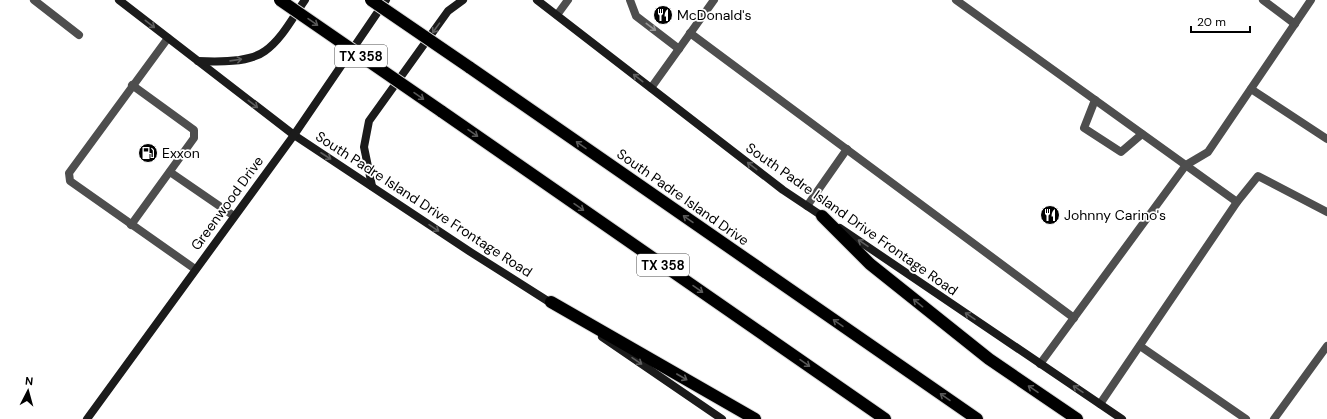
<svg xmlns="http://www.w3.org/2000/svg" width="1327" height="419" font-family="'DM Sans',sans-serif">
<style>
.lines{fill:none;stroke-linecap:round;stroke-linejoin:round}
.motorway-casing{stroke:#dbdbdb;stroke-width:14}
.service{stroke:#4e4e4e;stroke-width:8}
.secondary{stroke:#1b1b1b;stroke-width:8}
.motorway{stroke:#000;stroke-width:12}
.motorway-bridge-casing{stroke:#dbdbdb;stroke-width:14;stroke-linecap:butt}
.motorway-bridge{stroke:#000;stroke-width:12}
.oneway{stroke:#595959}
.oneway2{stroke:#5f5f5f}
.oneway3{stroke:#959595}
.labels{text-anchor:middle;stroke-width:3.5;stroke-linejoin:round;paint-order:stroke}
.shield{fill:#fff;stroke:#4c4c4c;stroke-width:1}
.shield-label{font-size:13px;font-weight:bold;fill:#000}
.poi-label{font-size:14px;fill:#000;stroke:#fff;text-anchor:start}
.street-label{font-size:14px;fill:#000;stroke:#fff}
</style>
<rect width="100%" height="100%" fill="#fff"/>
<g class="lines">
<defs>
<g id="motorway">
<path d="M 469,67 L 977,419"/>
<path d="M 441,111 L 885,419"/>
<path d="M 822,216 L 870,264 L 989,359 L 1077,419"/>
<path d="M 551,302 L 755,419"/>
</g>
</defs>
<use href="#motorway" class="motorway-casing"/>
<g class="service">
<path d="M 34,0 L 79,35"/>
<path d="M 630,0 L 636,16 L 679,49"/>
<path d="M 956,0 L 1237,202"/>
<path d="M 1263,0 L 1295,24"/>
<path d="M 557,15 L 568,0"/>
<path d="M 690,33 L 1074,318"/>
<path d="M 168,38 L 69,173 L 70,181 L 195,269"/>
<path d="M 651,88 L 714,0"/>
<path d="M 1251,89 L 1327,139"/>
<path d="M 1095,100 L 1084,128 L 1121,152 L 1142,134"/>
<path d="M 170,172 L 234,216"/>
<path d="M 807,206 L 847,149"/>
<path d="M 131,225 L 194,138 L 194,130 L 132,85"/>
<path d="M 1140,346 L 1246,419"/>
<path d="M 1040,364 L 1186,165 L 1208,152 L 1311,0"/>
<path d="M 1100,404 L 1237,202 L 1258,176 L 1327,212"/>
<path d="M 1274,419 L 1327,346"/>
</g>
<g class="secondary">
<path d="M 119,0 L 294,135 L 472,253 L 554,305"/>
<path d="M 537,0 L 783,190 L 825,218"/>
<path d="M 198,61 C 217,62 249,63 265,51 C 282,39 293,17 305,0"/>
<path d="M 372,186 L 364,147 L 369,121 L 448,11 L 463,0"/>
<path d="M 840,228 L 1122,419"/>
<path d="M 602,337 L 722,419"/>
<path d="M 87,419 L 294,135 L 386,0"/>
</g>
<use href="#motorway" class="motorway"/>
<defs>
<g id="motorway-bridge">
<path d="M 280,0 L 441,111"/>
<path d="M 371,0 L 469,67"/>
</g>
</defs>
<use href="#motorway-bridge" class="motorway-bridge-casing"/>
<use href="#motorway-bridge" class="motorway-bridge"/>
</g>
<defs><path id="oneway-shaft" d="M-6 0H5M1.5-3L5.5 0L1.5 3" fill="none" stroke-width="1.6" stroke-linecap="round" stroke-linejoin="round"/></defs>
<g class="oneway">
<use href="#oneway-shaft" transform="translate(313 22) rotate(35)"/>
<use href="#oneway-shaft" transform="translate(419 96) rotate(35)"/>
<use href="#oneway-shaft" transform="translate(473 133) rotate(35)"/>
<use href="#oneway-shaft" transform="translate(581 145) rotate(-145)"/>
<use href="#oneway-shaft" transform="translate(579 207) rotate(35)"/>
<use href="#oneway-shaft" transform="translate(688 219) rotate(-145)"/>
<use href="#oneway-shaft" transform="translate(698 289) rotate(35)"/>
<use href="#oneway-shaft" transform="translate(918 303) rotate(-141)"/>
<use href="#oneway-shaft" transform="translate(838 323) rotate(-145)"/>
<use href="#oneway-shaft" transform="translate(805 363) rotate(35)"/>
<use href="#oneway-shaft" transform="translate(682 377) rotate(30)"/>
<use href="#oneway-shaft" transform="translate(1033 389) rotate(-146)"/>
<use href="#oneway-shaft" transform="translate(945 397) rotate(-145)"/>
</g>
<g class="oneway2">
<use href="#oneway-shaft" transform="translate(150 24) rotate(38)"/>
<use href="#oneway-shaft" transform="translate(436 28) rotate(126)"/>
<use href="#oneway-shaft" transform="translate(236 60) rotate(-8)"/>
<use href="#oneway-shaft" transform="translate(638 78) rotate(-142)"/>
<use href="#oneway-shaft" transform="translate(253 104) rotate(38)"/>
<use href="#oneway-shaft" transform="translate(326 156) rotate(33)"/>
<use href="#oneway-shaft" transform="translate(752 166) rotate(-142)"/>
<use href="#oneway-shaft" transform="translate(434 228) rotate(34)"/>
<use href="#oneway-shaft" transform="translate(863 243) rotate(-146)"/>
<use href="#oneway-shaft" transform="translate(970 316) rotate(-146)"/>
<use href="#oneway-shaft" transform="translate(637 361) rotate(34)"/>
<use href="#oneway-shaft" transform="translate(1078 389) rotate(-146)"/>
</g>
<use class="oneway3" href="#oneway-shaft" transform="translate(651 27) rotate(37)"/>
<defs>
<symbol id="restaurant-disc" viewBox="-11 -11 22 22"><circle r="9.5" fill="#000" stroke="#fff"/><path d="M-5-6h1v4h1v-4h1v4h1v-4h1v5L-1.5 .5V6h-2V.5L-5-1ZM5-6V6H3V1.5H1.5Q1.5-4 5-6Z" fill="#fff"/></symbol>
<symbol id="fuel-disc" viewBox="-11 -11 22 22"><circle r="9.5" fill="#000" stroke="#fff"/><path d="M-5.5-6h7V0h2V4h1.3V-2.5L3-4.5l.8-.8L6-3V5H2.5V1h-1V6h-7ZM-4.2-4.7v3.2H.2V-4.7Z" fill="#fff"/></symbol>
</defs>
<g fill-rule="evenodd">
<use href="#restaurant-disc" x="652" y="4" width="22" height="22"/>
<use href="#fuel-disc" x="137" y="142" width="22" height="22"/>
<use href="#restaurant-disc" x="1039" y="204" width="22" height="22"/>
</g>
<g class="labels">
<g class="shield">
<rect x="335" y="45" width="52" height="22" rx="3"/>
<rect x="637" y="254" width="52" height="22" rx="3"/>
</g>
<g class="shield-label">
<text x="361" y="61">TX 358</text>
<text x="663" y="270">TX 358</text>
</g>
<g class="poi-label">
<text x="677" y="20">McDonald's</text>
<text x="162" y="158">Exxon</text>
<text x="1064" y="220">Johnny Carino's</text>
</g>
<g class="street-label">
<text transform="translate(683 197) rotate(35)" y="5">South Padre Island Drive</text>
<text transform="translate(227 203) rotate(-54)" y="5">Greenwood Drive</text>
<text transform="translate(424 204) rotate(33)" y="5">South Padre Island Drive Frontage Road</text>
<text transform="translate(852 219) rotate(35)" y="5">South Padre Island Drive Frontage Road</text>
</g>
</g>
<g transform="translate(28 391) rotate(6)" stroke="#ffffff" stroke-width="3" paint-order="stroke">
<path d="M0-3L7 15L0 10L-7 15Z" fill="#000000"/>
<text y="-6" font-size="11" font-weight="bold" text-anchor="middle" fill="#000000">N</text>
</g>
<path d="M1191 26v6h59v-6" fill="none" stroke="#000000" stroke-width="2"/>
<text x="1197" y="26" font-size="12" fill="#000000" stroke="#ffffff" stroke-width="3" paint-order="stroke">20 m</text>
</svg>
